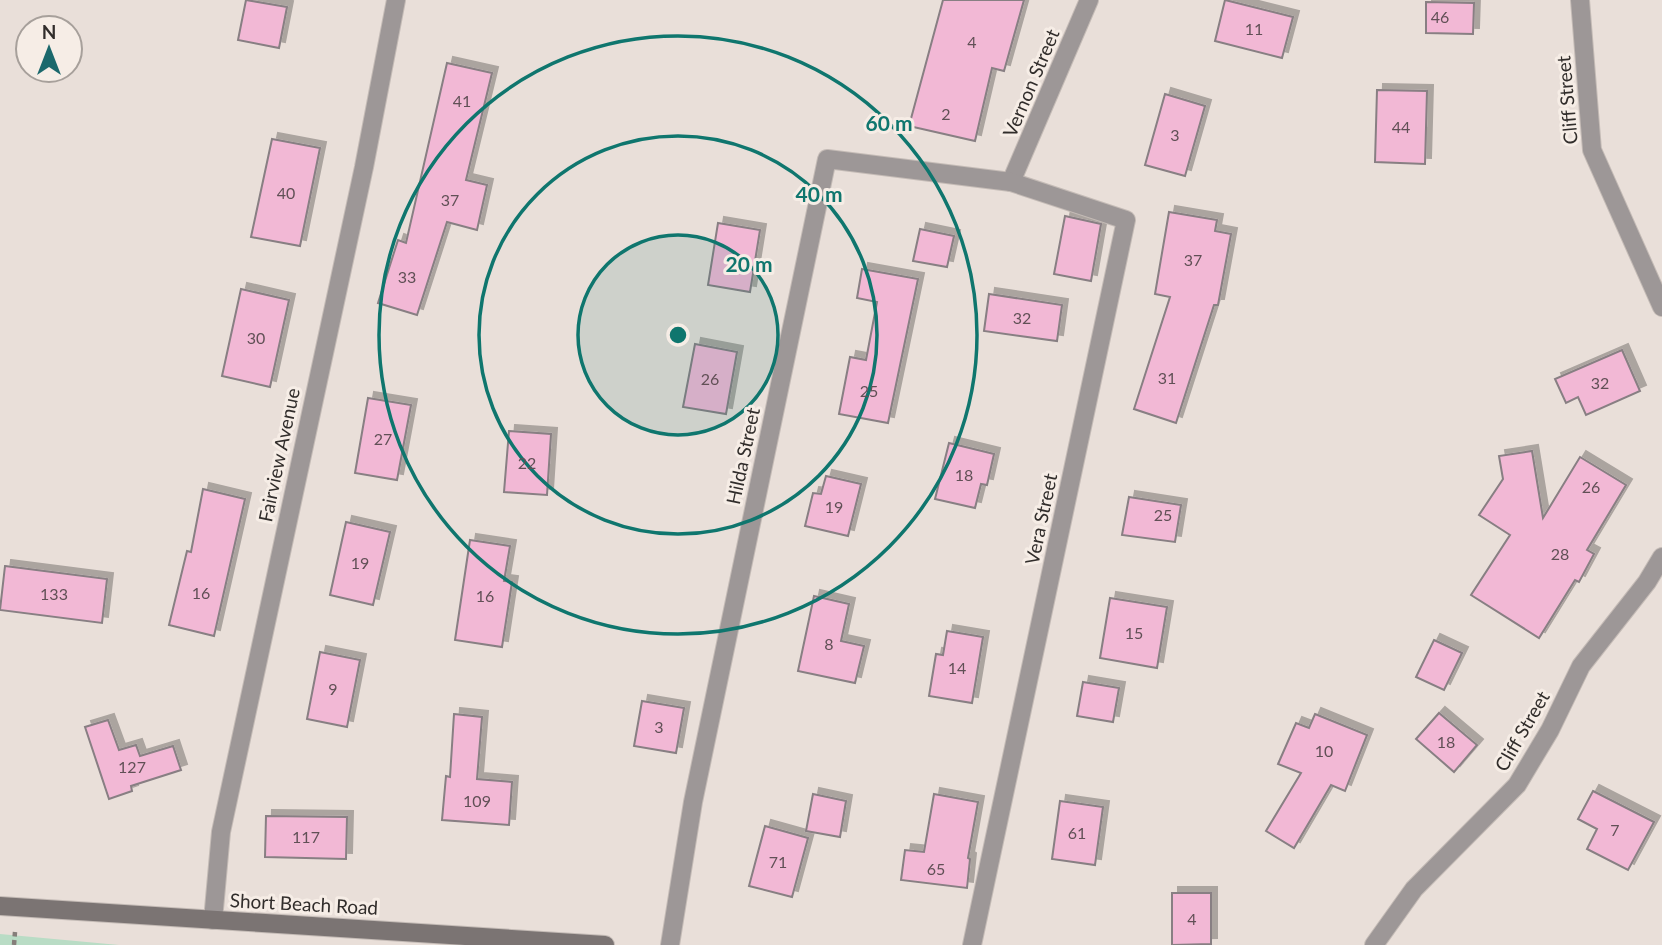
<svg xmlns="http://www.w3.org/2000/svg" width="1662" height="945" font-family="Lato,sans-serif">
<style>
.green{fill:#b9dcc5}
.building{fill:#f2b8d5;stroke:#887f83;stroke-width:2;filter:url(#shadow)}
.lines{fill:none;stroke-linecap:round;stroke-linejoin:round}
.street-casing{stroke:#c4bbb6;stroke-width:20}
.secondary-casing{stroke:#c4bbb6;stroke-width:20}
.path{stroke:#857e7a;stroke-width:4.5;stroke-dasharray:5 3.5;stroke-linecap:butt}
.street{stroke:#9d9797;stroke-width:18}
.secondary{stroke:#7b7473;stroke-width:18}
.ring{fill:none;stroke:#0f766e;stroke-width:3.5}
.labels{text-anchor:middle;stroke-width:6;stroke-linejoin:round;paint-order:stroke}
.number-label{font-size:16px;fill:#615056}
.street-label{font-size:19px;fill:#312d2b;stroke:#f6ede6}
.centre{fill:#0f766e;stroke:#f6ede6;stroke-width:3.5}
.ring-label{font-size:21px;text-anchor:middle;font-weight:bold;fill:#0f766e;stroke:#f6ede6;stroke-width:6;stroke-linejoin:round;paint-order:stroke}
</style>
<defs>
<filter id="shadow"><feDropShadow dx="6" dy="-6" stdDeviation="0" flood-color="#0004"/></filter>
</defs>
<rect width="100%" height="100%" fill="#e9dfd9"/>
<path class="green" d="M 0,934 L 119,945 L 0,945 Z"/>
<g class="building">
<path d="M 246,0 L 287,7 L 279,48 L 238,40 Z"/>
<path d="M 943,0 L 1024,0 L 1004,71 L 992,68 L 975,141 L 909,126 Z"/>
<path d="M 1225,0 L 1293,17 L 1282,58 L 1215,41 Z"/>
<path d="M 1426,2 L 1474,3 L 1473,34 L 1426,33 Z"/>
<path d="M 447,63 L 492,73 L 466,180 L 487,185 L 477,230 L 447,222 L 417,315 L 378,303 L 398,240 L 406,243 Z"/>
<path d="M 1377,90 L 1427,91 L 1425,164 L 1375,162 Z"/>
<path d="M 1165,94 L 1205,106 L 1185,176 L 1145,165 Z"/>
<path d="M 272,139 L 320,148 L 300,246 L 251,237 Z"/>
<path d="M 1169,212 L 1217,220 L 1215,231 L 1231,234 L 1218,305 L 1214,305 L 1176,423 L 1134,409 L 1170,297 L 1155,294 Z"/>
<path d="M 1065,216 L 1101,224 L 1091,281 L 1054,274 Z"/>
<path d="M 718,223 L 760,230 L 750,292 L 708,285 Z"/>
<path d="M 920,229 L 954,236 L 947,267 L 913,261 Z"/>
<path d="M 862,269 L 918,279 L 888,423 L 839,414 L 850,357 L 866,360 L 877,302 L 857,298 Z"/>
<path d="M 241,289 L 289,300 L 270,387 L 222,376 Z"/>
<path d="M 989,294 L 1062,305 L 1057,341 L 984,331 Z"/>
<path d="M 695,344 L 737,352 L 726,414 L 683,407 Z"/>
<path d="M 1622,350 L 1640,391 L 1586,415 L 1578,397 L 1566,403 L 1555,379 Z"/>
<path d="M 368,398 L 411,405 L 397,480 L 355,473 Z"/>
<path d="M 509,431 L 551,434 L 547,495 L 504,492 Z"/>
<path d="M 949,443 L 994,454 L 987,485 L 981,484 L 975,508 L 935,499 Z"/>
<path d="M 1532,451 L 1543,518 L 1580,457 L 1626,485 L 1587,550 L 1594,554 L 1579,582 L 1575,580 L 1539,638 L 1471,595 L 1510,535 L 1479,515 L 1503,479 L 1499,456 Z"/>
<path d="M 826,476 L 861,484 L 848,536 L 805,526 L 813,493 L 821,494 Z"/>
<path d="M 203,489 L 245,499 L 214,636 L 169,625 L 187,551 L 191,552 Z"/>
<path d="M 1129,497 L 1181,505 L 1175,542 L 1122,535 Z"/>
<path d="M 346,522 L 390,532 L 373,605 L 330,595 Z"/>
<path d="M 470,540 L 510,546 L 504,581 L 512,582 L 502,647 L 455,640 Z"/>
<path d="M 5,566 L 107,579 L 102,623 L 0,610 Z"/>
<path d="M 814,596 L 849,604 L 841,641 L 864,646 L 855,683 L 798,671 Z"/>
<path d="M 1110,598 L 1167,607 L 1157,668 L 1100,658 Z"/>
<path d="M 947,631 L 983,637 L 972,703 L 929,696 L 936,654 L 943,655 Z"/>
<path d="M 1434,640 L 1462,653 L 1444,690 L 1416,677 Z"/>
<path d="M 320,652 L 360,660 L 347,727 L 307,719 Z"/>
<path d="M 1083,682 L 1119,688 L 1113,722 L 1077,716 Z"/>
<path d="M 642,701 L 684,708 L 676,753 L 634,746 Z"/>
<path d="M 1439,713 L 1477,745 L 1454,772 L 1416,739 Z"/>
<path d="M 454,714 L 482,717 L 477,779 L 512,782 L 509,825 L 442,820 L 446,776 L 450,777 Z"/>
<path d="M 1315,714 L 1367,735 L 1345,791 L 1331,785 L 1294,848 L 1266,831 L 1301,773 L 1278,764 L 1296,723 L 1309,728 Z"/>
<path d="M 108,720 L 119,750 L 136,745 L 140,756 L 173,746 L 181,770 L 131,786 L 132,791 L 109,799 L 85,727 Z"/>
<path d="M 1593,791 L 1654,822 L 1628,870 L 1587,849 L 1597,829 L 1578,819 Z"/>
<path d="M 813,794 L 846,801 L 840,837 L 806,831 Z"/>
<path d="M 934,794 L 978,802 L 968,858 L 970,859 L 967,888 L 901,880 L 905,850 L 924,852 Z"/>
<path d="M 1060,801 L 1103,807 L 1095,865 L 1052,859 Z"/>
<path d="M 266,816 L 347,817 L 346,859 L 265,857 Z"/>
<path d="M 765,826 L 808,838 L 792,897 L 749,886 Z"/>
<path d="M 1172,893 L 1211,893 L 1211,944 L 1172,945 Z"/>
</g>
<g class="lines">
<defs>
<g id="street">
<path d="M 1580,0 L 1592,150 L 1662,307"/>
<path d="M 1011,182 L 1089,0"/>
<path d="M 213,920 L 221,832 L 364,167 L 396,0"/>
<path d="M 670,945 L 693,802 L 827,159 L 1011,182 L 1126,220 L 972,945"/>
<path d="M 1374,945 L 1414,889 L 1517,785 L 1550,730 L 1581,666 L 1647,582 L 1662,557"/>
</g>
<path id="secondary" d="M 0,906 L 605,945"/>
</defs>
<use href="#street" class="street-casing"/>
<use href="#secondary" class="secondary-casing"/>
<path class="path" d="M 14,945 L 15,932"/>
<use href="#street" class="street"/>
<use href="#secondary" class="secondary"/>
</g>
<circle cx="678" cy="335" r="100" fill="#0f766e" fill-opacity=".12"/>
<g class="ring">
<circle cx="678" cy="335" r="100"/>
<circle cx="678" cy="335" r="199"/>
<circle cx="678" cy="335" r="299"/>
</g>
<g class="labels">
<g class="number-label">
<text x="1440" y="23">46</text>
<text x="1254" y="35">11</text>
<text x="972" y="48">4</text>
<text x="462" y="107">41</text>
<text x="946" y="120">2</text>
<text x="1401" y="133">44</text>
<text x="1175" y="141">3</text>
<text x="286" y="199">40</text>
<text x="450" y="206">37</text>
<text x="1193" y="266">37</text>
<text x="407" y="283">33</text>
<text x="1022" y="324">32</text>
<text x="256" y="344">30</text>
<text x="1167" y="384">31</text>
<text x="710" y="385">26</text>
<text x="1600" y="389">32</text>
<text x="869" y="397">25</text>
<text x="383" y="445">27</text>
<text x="527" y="469">22</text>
<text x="964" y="481">18</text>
<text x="1591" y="493">26</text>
<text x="834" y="513">19</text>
<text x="1163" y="521">25</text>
<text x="1560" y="560">28</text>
<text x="360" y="569">19</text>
<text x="201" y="599">16</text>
<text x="54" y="600">133</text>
<text x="485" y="602">16</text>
<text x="1134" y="639">15</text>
<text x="829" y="650">8</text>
<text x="957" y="674">14</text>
<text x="333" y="695">9</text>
<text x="659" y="733">3</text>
<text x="1446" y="748">18</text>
<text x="1324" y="757">10</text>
<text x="132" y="773">127</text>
<text x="477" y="807">109</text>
<text x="1615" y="836">7</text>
<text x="1077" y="839">61</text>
<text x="306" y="843">117</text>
<text x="778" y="868">71</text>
<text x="936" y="875">65</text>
<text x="1192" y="925">4</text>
</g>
<g class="street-label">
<text transform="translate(1031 83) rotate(-67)" y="7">Vernon Street</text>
<text transform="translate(1567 100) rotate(-95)" y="7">Cliff Street</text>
<text transform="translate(279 455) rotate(-78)" y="7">Fairview Avenue</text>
<text transform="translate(743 456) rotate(-78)" y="7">Hilda Street</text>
<text transform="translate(1041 519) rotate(-78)" y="7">Vera Street</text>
<text transform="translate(1522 731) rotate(-60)" y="7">Cliff Street</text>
<text transform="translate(304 904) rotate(3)" y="7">Short Beach Road</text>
</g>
</g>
<circle cx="678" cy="335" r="10" class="centre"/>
<g class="ring-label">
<text x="889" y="131">60 m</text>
<text x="819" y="202">40 m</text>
<text x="749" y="272">20 m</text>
</g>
<g transform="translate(49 49)"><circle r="33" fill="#f6ede6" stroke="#a7a09b" stroke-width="2"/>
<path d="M0-5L12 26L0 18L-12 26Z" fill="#1b686c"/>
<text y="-10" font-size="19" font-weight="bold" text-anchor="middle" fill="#312d2b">N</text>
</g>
</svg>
